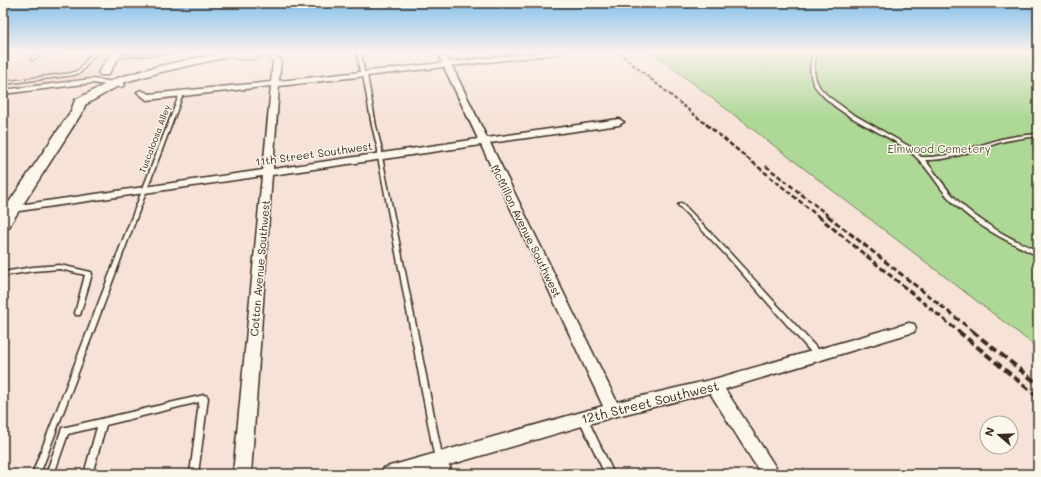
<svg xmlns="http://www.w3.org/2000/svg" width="1041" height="477" font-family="Mali,sans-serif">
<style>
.built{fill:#f3d4c8}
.green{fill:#add896;stroke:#74815a}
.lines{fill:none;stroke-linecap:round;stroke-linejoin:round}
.lane-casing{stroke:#3b2a1e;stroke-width:3}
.street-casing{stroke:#3b2a1e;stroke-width:3}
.secondary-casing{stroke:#3b2a1e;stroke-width:3}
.lane{fill:#fbf7ec;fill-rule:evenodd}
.street{fill:#fbf7ec;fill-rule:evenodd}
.secondary{fill:#fbf7ec;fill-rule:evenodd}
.rail-far3{stroke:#3b2a1e;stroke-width:2;stroke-dasharray:4 2;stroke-linecap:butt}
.rail-far2{stroke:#3b2a1e;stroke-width:2.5;stroke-dasharray:5 2.5;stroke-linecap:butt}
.rail-far1{stroke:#3b2a1e;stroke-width:3;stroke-dasharray:6 3;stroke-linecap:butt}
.rail{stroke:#3b2a1e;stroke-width:4;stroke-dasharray:8 4;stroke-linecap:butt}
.labels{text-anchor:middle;stroke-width:3;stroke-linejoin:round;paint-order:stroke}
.far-street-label{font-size:9px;fill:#3b2a1e;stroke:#fbf7ec}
.park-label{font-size:11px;fill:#58563c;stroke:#fbf7ec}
.street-label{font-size:11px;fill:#3b2a1e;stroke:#fbf7ec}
.near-street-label{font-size:13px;fill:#3b2a1e;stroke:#fbf7ec}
</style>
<rect width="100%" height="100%" fill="#f6e2d7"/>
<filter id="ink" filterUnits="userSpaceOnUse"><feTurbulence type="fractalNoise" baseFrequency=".025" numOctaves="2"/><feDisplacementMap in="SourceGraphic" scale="8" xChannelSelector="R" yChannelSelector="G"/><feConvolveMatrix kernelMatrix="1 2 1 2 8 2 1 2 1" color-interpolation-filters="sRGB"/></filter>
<g filter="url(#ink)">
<path class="built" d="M 3,52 L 111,52 L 91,78 L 3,89 Z"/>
<path class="green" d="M 652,52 L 1038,52 L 1038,348 Z"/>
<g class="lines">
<defs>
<g id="lane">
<path d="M 39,52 L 43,52 L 33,60 L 31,60 L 31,58 Z"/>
<path d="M 93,52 L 96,52 L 81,72 L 74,75 L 3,84 L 3,82 L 72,73 L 79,70 Z"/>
<path d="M 163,52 L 172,52 L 170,53 L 113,58 L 111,57 L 113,56 Z"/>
<path d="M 357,52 L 361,52 L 364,72 L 367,75 L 376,126 L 382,150 L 382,157 L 443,460 L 442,463 L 439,464 L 436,463 L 435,460 L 378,157 L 378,150 L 372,126 L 363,75 L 360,72 Z"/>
<path d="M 519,52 L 523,52 L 526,55 L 523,56 Z"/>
<path d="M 813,52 L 816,52 L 814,71 L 816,80 L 820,88 L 829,97 L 851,113 L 912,148 L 921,157 L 931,157 L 949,155 L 1001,139 L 1017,136 L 1038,134 L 1038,136 C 1024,138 1011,139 998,143 C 974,150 950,161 925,160 C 936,173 945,188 957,200 C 980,223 1009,238 1038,251 L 1038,255 C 1030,253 1023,248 1016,245 C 991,233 965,217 947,196 C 934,180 924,162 908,150 C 879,129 840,118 817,89 C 808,78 810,64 813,52 Z"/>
<path d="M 180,93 L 183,94 L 40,474 L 32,474 Z"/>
<path d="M 681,203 L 683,204 L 729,252 L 822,354 L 823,356 L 822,358 L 819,359 L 816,358 L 725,254 L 679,206 L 678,205 Z"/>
<path d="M 60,265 L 91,272 L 92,274 L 80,315 L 76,315 L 75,313 L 85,275 L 60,269 L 33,271 L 3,276 L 3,272 L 33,267 Z"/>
<path d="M 204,395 L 207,396 L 208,398 L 198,474 L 190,474 L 199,402 L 106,425 L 92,474 L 84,474 L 97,427 L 68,434 L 54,474 L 46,474 L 62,428 Z"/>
<path d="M 583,415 L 586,416 L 614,474 L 605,474 L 579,419 L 580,416 Z"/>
</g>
<g id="street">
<path d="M 262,52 L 269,52 L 281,60 L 279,81 L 442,63 L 438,52 L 444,52 L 449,62 L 543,52 L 561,52 L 558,54 L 452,66 L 487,138 L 619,119 L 624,122 L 619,125 L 490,143 L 617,402 L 714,379 L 909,323 L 914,324 L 916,328 L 914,332 L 725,389 L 780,474 L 761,474 L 710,393 L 613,417 L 449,465 L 452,474 L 434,474 L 433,470 L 419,474 L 381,474 L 384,468 L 390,466 L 603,406 L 481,145 L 272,175 L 251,474 L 233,474 L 262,176 L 12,212 L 6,209 L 12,206 L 263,170 L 271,86 L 147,100 L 137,92 L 141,90 L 149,94 L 271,82 L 273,61 ZM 444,67 L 478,139 L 273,169 L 279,86 Z"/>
<path d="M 92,79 L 124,83 L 125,85 L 121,87 L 92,83 L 3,94 L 3,90 Z"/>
</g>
<g id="secondary">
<path d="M 112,52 L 122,52 L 108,75 L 100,75 L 98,73 Z"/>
<path d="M 225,52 L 243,53 L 267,52 C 259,61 241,61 231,56 L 161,72 L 125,82 L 85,105 L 83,111 L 11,223 L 9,227 L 3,228 L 3,211 L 71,111 L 75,100 L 117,78 L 159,66 Z"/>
</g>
</defs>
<use href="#lane" class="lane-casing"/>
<use href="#street" class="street-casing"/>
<use href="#secondary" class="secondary-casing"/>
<use href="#lane" class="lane"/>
<use href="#street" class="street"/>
<use href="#secondary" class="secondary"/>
<path class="rail-far3" d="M 618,52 L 707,125"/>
<g class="rail-far2">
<path d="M 706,124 L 819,217"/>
<path d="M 766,166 L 830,217"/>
</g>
<g class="rail-far1">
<path d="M 818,216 L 959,332"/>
<path d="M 828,216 L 974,332"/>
</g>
<g class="rail">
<path d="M 958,331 L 1038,397"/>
<path d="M 972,331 L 1038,384"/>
</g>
</g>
</g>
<linearGradient id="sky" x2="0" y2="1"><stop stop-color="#84c0ec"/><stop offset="0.44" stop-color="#fbf2ed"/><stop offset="1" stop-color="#fbf2ed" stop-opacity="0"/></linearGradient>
<rect width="1041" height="118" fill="url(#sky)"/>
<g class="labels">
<g class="far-street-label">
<text transform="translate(155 139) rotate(-69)" y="3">Tuscaloosa Alley</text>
</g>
<g class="park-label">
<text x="939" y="153">Elmwood Cemetery</text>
</g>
<g class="street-label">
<text transform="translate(314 154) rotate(-8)" y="4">11th Street Southwest</text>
<text transform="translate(526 231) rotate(64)" y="4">McMillon Avenue Southwest</text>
<text transform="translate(260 268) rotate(-85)" y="4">Cotton Avenue Southwest</text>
</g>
<g class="near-street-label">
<text transform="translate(650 402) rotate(-14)" y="5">12th Street Southwest</text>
</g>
</g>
<rect width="1041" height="477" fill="none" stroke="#fbf7ec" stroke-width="16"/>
<rect x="8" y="8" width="1025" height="461" fill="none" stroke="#3b2a1e" stroke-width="1.5" filter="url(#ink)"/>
<g transform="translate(999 435) rotate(289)"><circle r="19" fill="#fbf7ec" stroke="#aea59a"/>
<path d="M0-3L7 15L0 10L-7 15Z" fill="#3b2a1e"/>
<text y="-6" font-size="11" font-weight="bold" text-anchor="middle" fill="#3b2a1e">N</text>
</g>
</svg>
